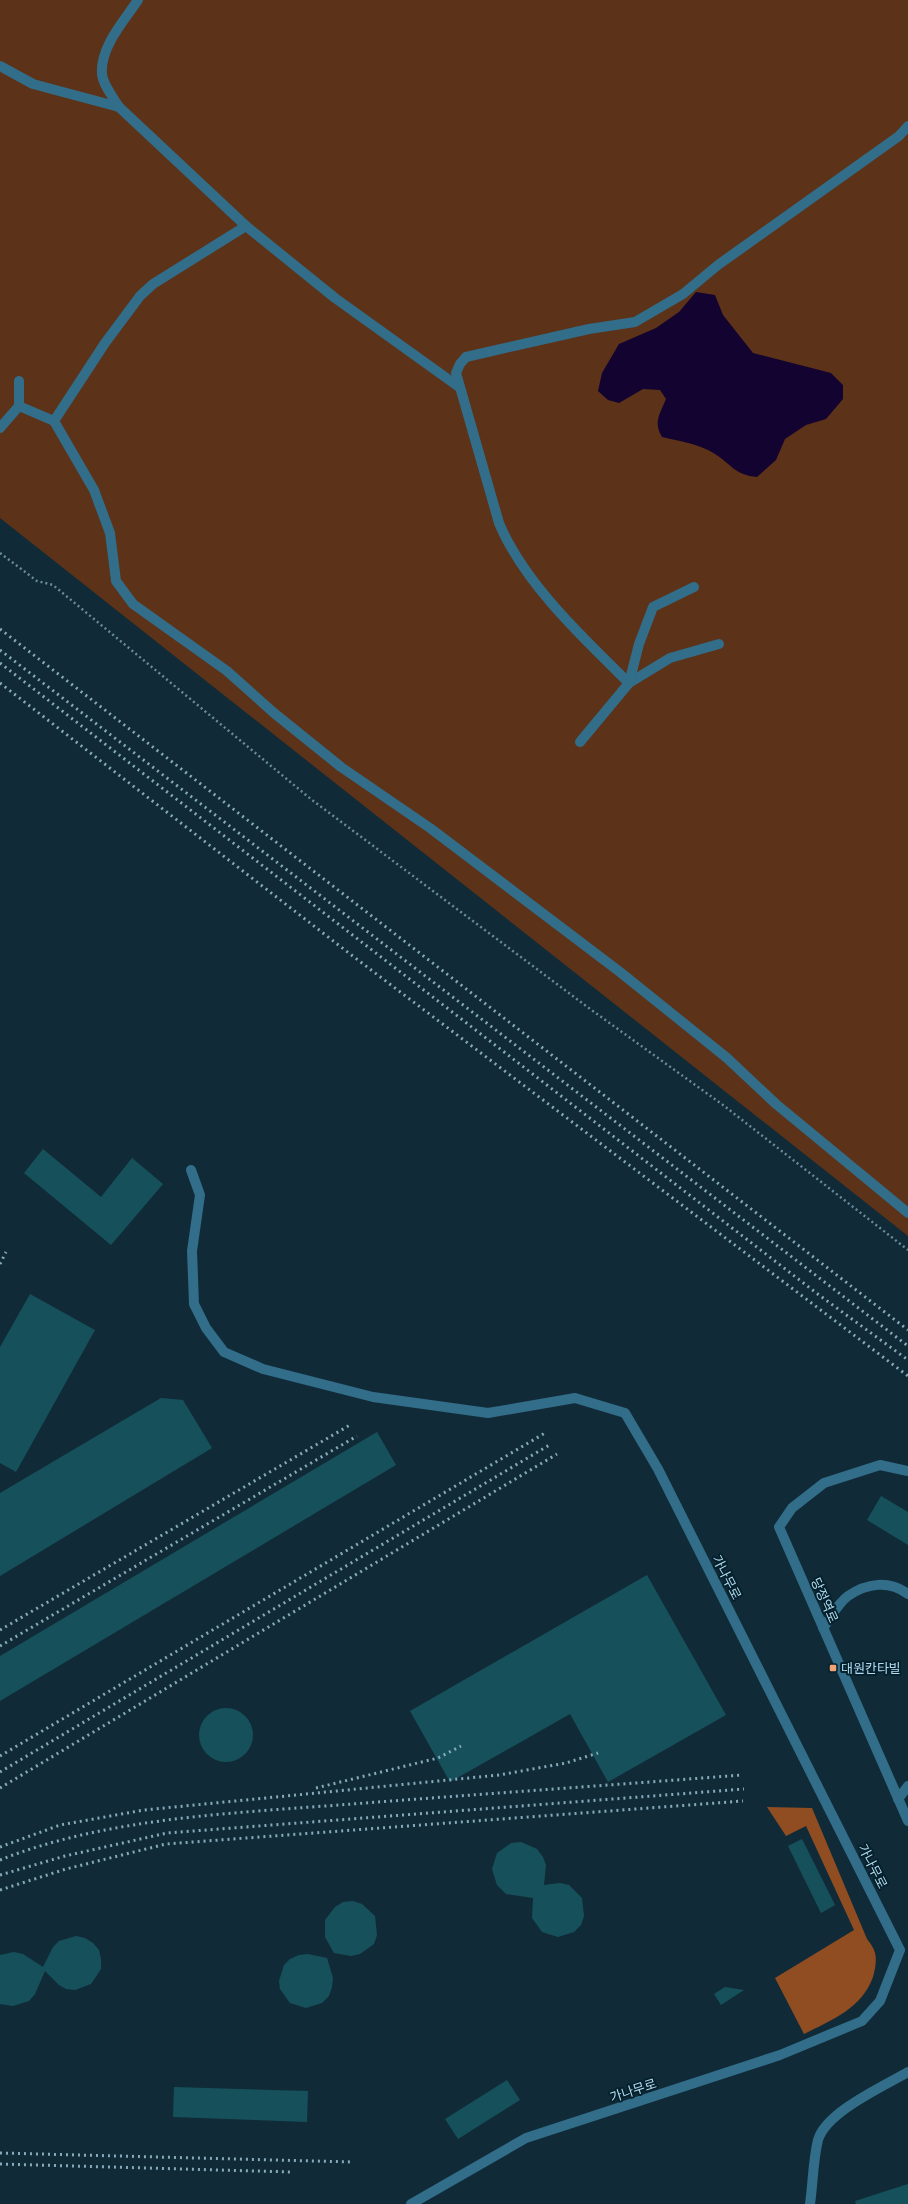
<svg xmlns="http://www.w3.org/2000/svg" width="908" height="2204" font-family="'Noto Sans','Noto Sans KR',sans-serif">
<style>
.green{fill:#5c3218}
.forest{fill:#904d21}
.water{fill:#120330}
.building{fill:#16515b}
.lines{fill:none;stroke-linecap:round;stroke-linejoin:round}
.path{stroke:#698b9b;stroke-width:2.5;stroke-dasharray:2 3;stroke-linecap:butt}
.minor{stroke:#326d89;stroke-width:10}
.rail{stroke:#86aabc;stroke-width:3;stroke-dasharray:2 4;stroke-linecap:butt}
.poi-dot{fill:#efa377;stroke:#05212d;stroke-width:1.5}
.labels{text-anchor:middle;stroke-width:4;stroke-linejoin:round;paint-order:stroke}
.street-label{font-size:13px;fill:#b3dbef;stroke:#05212d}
.poi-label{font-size:13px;fill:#b3dbef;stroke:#05212d;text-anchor:start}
</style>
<rect width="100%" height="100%" fill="#102b37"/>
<path class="green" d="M 0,0 L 908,0 L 908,1236 L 0,518 Z"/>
<path class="forest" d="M 767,1807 L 812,1808 L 867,1939 C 870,1943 874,1948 875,1953 C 877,1960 875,1970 873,1977 C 862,2008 832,2020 804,2034 L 775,1978 L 854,1930 L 806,1826 L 786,1836 Z"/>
<path class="water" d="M 696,292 L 715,295 L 723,315 L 753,353 L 831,373 L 843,385 L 843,399 L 826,419 L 806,425 L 785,439 L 776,460 L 757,477 C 735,475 732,465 715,454 C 700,444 679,441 662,437 C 653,422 660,414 666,399 L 660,390 L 643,389 L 619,403 L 608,400 L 598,391 L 602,373 L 619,344 L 656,328 L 679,312 Z"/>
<g class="building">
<path d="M 43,1149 L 101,1197 L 132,1158 L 163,1184 L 111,1245 L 24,1173 Z"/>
<path d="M 30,1294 L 95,1330 L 16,1472 L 0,1463 L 0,1347 Z"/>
<path d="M 161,1398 L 183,1400 L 212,1448 L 0,1576 L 0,1493 Z"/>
<path d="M 377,1432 L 396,1465 L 0,1701 L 0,1656 Z"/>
<path d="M 881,1496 L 908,1512 L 908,1545 L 867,1520 Z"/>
<path d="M 647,1575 L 726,1715 L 608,1782 L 570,1714 L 450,1782 L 410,1711 Z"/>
<circle cx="226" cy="1735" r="27"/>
<path d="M 802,1839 L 835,1905 L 821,1913 L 788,1846 Z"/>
<path d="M 521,1842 L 537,1849 L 543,1857 L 546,1865 L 544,1885 L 560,1883 L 569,1885 L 582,1898 L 584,1916 L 581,1925 L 574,1932 L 558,1937 L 542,1932 L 532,1918 L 533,1898 L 506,1894 L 497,1885 L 492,1869 L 497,1853 L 511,1843 Z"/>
<path d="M 353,1901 L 362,1904 L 375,1916 L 377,1935 L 374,1944 L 360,1954 L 351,1956 L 334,1953 L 325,1937 L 325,1920 L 335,1907 L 343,1902 Z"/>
<path d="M 76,1936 L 85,1938 L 93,1943 L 99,1950 L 101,1959 L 101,1969 L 91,1984 L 75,1990 L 66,1989 L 59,1985 L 45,1971 L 35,1994 L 29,2001 L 13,2006 L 0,2004 L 0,1955 L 14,1952 L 23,1954 L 43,1967 L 53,1947 L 59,1941 Z"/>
<path d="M 308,1954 L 327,1958 L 333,1978 L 332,1987 L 329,1996 L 322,2003 L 306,2008 L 290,2003 L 280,1989 L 279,1981 L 284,1965 L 290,1959 L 299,1955 Z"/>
<path d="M 725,1987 L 744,1990 L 721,2005 L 714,1994 Z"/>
<path d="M 507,2080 L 520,2100 L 458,2139 L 445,2119 Z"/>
<path d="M 174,2087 L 308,2091 L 307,2122 L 173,2117 Z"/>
<path d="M 908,2184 L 908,2204 L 856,2204 L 855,2201 Z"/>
</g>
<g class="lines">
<path class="path" d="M 0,553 L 37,581 L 53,585 L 312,800 L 586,1006 L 723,1105 L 908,1250"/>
<g class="minor">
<path d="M 0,66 L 33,84 L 119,107 L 246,226"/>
<path d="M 119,107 C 113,97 103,85 102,74 C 100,47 124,21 138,0"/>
<path d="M 19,381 L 19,406"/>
<path d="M 54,421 L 105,343 L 140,296 L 153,284 L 246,226 L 335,298 L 459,387"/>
<path d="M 0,428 L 19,406 L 54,421 L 94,490 L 110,533 L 116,581 L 133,604 L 227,671 L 274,713 L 341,767 L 430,828 L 620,972 L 727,1058 L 776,1104 L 908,1213"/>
<path d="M 719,644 L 670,658 L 629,683 C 583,638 524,583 499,523 L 456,373 L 460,364 L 466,357 L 589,329 L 635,322 L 683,294 L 718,265 L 899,136 L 908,126"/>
<path d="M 580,742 L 629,683 L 639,644 L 653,607 L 694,587"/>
<path d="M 191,1170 L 200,1195 L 192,1251 L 194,1304 L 206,1328 L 224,1352 L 263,1369 L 373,1397 L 488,1413 L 575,1398 L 625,1413 L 658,1469 L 900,1950 L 880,2001 L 862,2021 L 780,2055 L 526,2138 L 411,2204"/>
<path d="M 908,1471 L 880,1465 L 824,1483 L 792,1508 L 779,1527 L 908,1821"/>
<path d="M 823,1628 C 830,1619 838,1603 848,1596 C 867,1583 889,1580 908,1594"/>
<path d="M 898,1799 L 908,1786"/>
<path d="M 810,2204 C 813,2183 813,2160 818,2140 C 826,2112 884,2086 908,2072"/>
</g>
<g class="rail">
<path d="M 0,629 L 908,1330"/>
<path d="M 0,650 L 908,1346"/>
<path d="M 0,663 L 819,1295 L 908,1360"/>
<path d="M 0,683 L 354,957 L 908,1376"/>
<path d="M 0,1264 L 6,1252"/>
<path d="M 0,1630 L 350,1425"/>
<path d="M 0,1646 L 357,1436"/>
<path d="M 0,1756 L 545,1433"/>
<path d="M 0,1772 L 551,1444"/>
<path d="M 0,1788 L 557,1454"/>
<path d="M 316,1788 L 438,1758 L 461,1746"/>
<path d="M 0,1847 L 60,1825 L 144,1810 L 499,1775 L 566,1763 L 598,1753"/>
<path d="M 0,1860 C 108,1817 237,1813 352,1804 C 482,1794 612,1785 742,1775"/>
<path d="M 0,1875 L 65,1856 L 167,1833 L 744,1789"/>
<path d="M 0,1890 L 66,1869 L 166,1844 L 743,1801"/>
<path d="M 0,2153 L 353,2162"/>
<path d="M 0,2164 L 292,2172"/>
</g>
</g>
<rect class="poi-dot" x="829" y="1664" width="8" height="8" rx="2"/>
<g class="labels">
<g class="street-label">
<text transform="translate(727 1577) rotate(63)" y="5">가나무로</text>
<text transform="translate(825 1600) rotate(66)" y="5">당정역로</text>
<text transform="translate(873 1866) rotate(63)" y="5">가나무로</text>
<text transform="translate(633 2090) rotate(-18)" y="5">가나무로</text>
</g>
<g class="poi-label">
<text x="841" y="1673">대원칸타빌</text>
</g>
</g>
</svg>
